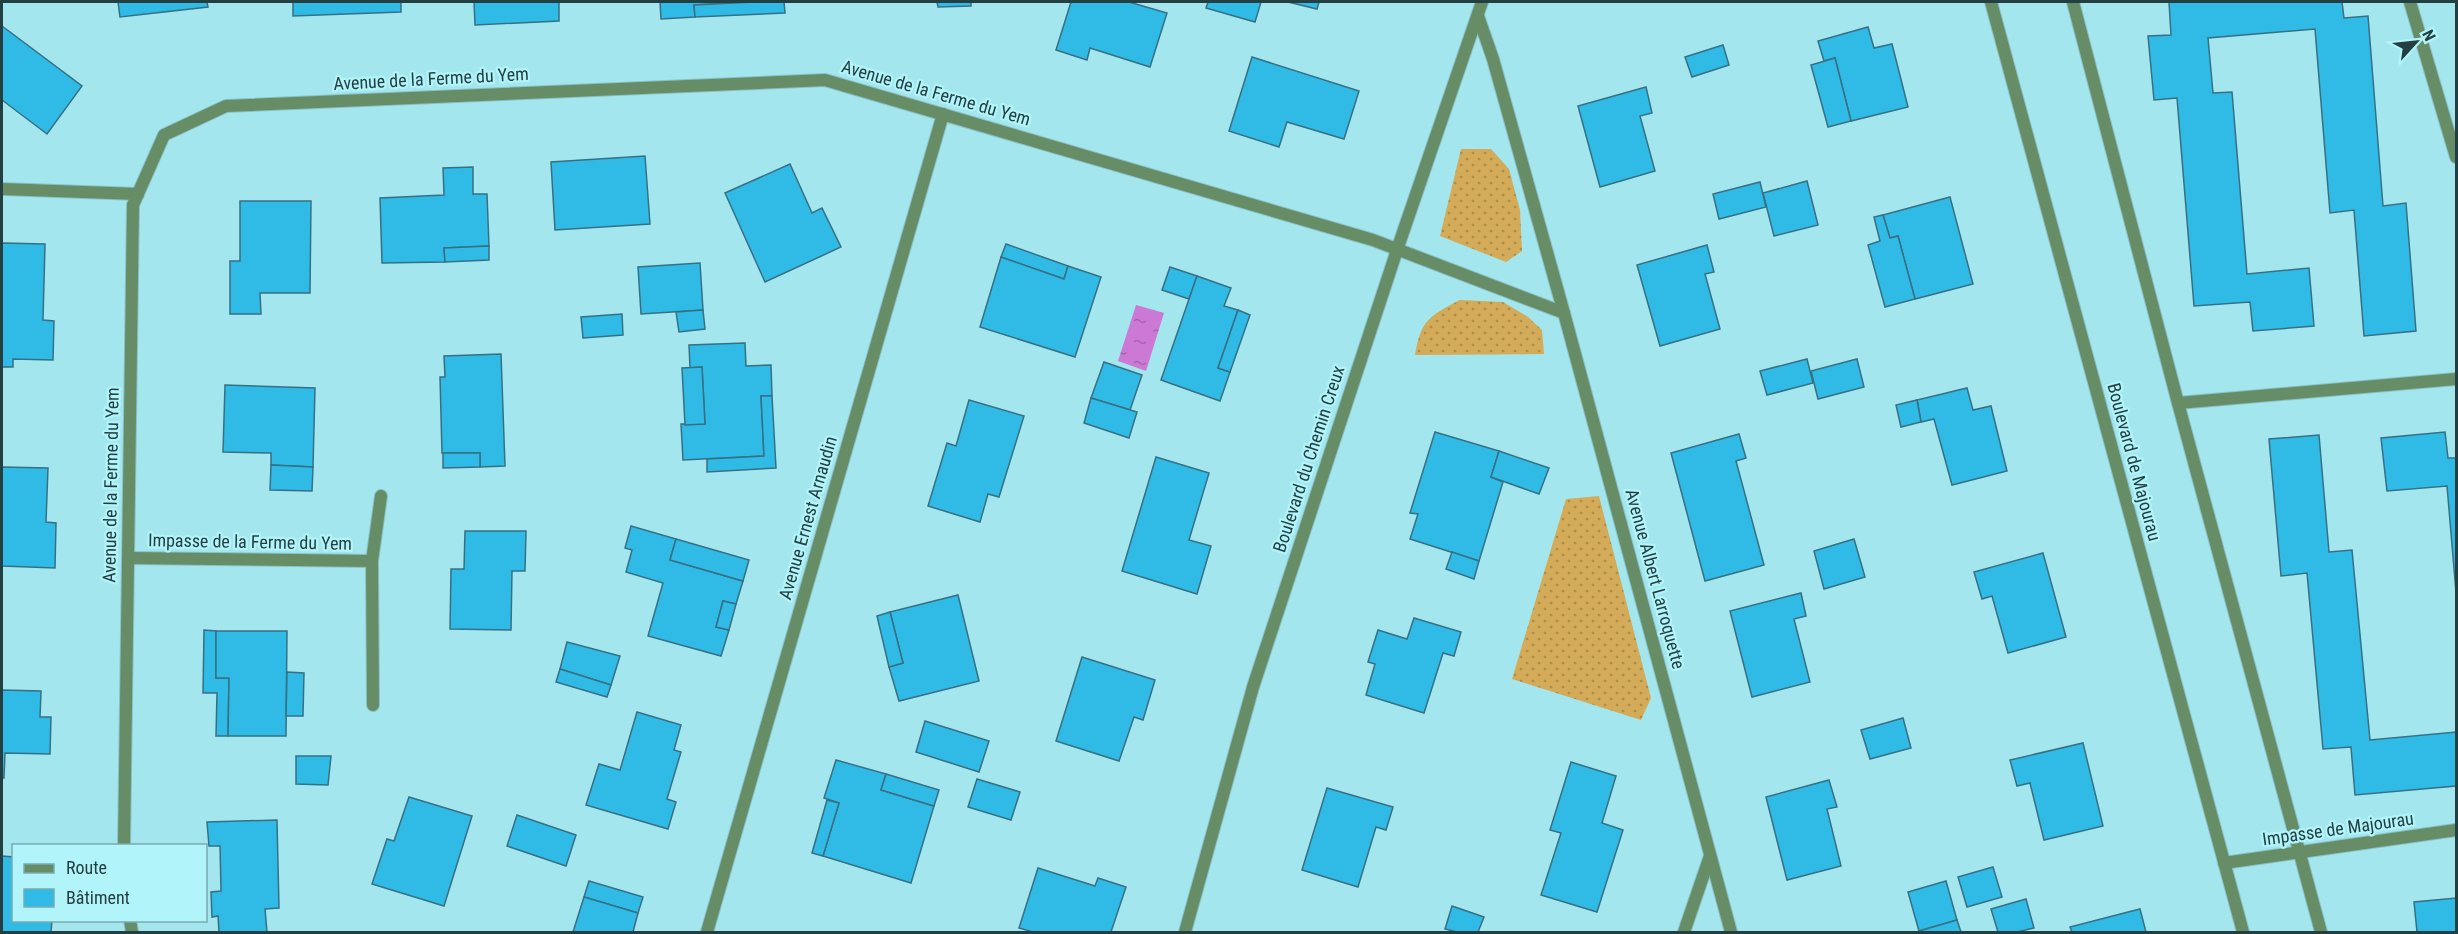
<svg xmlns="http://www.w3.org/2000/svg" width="2458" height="934" font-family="'Roboto Condensed',sans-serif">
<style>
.grass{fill:url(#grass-dots)}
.water{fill:url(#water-ripples)}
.building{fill:#2fbbe5;stroke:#377084;stroke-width:1.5}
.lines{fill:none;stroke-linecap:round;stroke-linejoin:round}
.service-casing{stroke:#88c1c7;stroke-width:14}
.minor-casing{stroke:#88c1c7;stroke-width:14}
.tertiary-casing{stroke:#88c1c7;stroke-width:14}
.service{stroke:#678d66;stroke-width:12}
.minor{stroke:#678d66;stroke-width:12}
.tertiary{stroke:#678d66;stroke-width:12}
.labels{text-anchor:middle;stroke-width:4.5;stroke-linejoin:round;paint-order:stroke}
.street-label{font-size:18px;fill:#243f42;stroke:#b1f4fa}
</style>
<defs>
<pattern id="grass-dots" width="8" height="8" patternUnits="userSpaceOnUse" patternTransform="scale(1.5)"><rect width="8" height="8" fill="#d4ab58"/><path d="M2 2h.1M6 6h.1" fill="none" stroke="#ac8d4a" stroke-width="1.8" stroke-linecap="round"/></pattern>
<pattern id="water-ripples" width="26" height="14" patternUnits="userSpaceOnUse" patternTransform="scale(1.5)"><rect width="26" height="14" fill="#cc78d5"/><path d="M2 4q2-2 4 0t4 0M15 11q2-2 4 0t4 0" fill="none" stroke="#a564ae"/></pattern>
</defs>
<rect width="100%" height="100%" fill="#a4e6ed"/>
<g class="grass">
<path d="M 1461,149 L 1491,149 L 1509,169 L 1520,210 L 1522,251 L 1506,262 L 1440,236 Z"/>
<path d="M 1460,300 L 1503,302 L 1528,317 L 1542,330 L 1544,354 L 1415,355 C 1421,320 1429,316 1460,300 Z"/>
<path d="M 1599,496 L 1651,698 L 1641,720 L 1512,679 L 1566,499 Z"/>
</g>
<path class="water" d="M 1136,305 L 1164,313 L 1146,371 L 1118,361 Z"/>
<g class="building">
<path d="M 118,2 L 207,2 L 208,7 L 120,17 Z"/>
<path d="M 293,2 L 401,2 L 401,12 L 293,16 Z"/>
<path d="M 474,2 L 559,2 L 559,21 L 475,25 Z"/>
<path d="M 660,2 L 754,2 L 694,5 L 695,17 L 661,19 Z"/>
<path d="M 754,2 L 784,2 L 785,13 L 695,17 L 694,5 Z"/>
<path d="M 937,2 L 971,2 L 971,6 L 938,7 Z"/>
<path d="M 1071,2 L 1129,2 L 1167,13 L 1150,67 L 1090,48 L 1087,60 L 1056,50 Z"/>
<path d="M 1208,2 L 1261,2 L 1255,22 L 1206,8 Z"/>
<path d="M 1288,2 L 1319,2 L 1317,9 Z"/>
<path d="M 2169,2 L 2342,2 L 2344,18 L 2368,16 L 2383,206 L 2406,203 L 2416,331 L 2364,336 L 2354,210 L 2330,213 L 2315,29 L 2208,38 L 2213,93 L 2232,92 L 2247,274 L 2309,268 L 2314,326 L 2253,331 L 2250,302 L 2194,306 L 2177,98 L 2154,100 L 2148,36 L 2171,35 Z"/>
<path d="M 2,26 L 82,86 L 47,134 L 2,100 Z"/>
<path d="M 1868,27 L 1874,48 L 1892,44 L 1908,107 L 1851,121 L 1835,58 L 1824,61 L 1818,41 Z"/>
<path d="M 1723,45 L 1729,65 L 1692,77 L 1685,57 Z"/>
<path d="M 1252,57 L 1359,91 L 1344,139 L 1287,122 L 1279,147 L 1229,131 Z"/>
<path d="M 1835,58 L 1851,121 L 1828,127 L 1811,65 Z"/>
<path d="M 1646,87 L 1652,113 L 1640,116 L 1655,171 L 1600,187 L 1578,106 Z"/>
<path d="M 645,156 L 650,224 L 555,230 L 551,162 Z"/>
<path d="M 790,164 L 812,213 L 822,208 L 841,247 L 765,282 L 725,193 Z"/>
<path d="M 473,167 L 473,194 L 487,194 L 489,246 L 444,248 L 445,262 L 382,263 L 380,198 L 444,195 L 443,168 Z"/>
<path d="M 1807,181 L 1818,225 L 1774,236 L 1763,193 Z"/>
<path d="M 1760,182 L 1766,207 L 1719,219 L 1713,194 Z"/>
<path d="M 1950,197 L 1973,284 L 1915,299 L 1898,236 L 1890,238 L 1883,215 Z"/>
<path d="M 240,201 L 311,201 L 310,293 L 260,293 L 261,314 L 230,314 L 230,261 L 240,261 Z"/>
<path d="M 1883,215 L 1890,238 L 1898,236 L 1915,299 L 1885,307 L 1868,245 L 1880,241 L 1874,217 Z"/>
<path d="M 2,243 L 45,244 L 43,320 L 54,321 L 53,360 L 13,359 L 13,367 L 2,367 Z"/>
<path d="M 1006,244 L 1068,266 L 1064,279 L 1001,257 Z"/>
<path d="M 1707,245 L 1714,272 L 1705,274 L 1720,329 L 1660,346 L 1637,265 Z"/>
<path d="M 489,246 L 489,260 L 445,262 L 444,248 Z"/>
<path d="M 1001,257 L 1064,279 L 1068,266 L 1101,277 L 1075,357 L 980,327 Z"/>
<path d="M 700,263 L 703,310 L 641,314 L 638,267 Z"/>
<path d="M 1170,267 L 1197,276 L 1189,299 L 1162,290 Z"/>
<path d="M 1197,276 L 1231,288 L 1224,306 L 1238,310 L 1218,368 L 1230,372 L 1220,401 L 1161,380 Z"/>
<path d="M 703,310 L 705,329 L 679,332 L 676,312 Z"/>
<path d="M 1238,310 L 1250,315 L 1230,372 L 1218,368 Z"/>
<path d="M 622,314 L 623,335 L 583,338 L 581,317 Z"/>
<path d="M 745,343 L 746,366 L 771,365 L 772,396 L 761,396 L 764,456 L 683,460 L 681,424 L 705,424 L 702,367 L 690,368 L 689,345 Z"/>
<path d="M 501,354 L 505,466 L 480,467 L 480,453 L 442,453 L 440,377 L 445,377 L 444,356 Z"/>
<path d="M 1807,359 L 1813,383 L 1767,395 L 1760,371 Z"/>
<path d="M 1857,359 L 1864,387 L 1818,399 L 1811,371 Z"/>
<path d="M 1104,362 L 1142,375 L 1130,410 L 1091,398 Z"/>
<path d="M 702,367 L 705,424 L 685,425 L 682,368 Z"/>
<path d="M 225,385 L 315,388 L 313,467 L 271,465 L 271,453 L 223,452 Z"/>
<path d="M 1967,388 L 1973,410 L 1991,406 L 2007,471 L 1952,485 L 1934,419 L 1921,422 L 1917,400 Z"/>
<path d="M 761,396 L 772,396 L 776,468 L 707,472 L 707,459 L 764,456 Z"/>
<path d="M 1091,398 L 1137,412 L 1129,438 L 1084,423 Z"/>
<path d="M 969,400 L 1024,416 L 999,497 L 988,494 L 980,522 L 928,506 L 947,443 L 956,446 Z"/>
<path d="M 1917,400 L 1921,422 L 1901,427 L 1896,405 Z"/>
<path d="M 1435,432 L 1499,451 L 1491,477 L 1503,482 L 1479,561 L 1410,539 L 1418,514 L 1410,513 Z"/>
<path d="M 2445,432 L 2448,458 L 2456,458 L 2456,592 L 2447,486 L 2387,491 L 2381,438 Z"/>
<path d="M 1739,434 L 1746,458 L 1736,461 L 1764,565 L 1705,581 L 1671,453 Z"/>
<path d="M 2319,435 L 2329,552 L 2352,550 L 2370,740 L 2456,732 L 2456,786 L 2355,795 L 2351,747 L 2323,749 L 2307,573 L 2281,576 L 2269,439 Z"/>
<path d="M 1499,451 L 1549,468 L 1539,494 L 1491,477 Z"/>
<path d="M 443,453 L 480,453 L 480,467 L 443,468 Z"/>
<path d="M 1156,457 L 1209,473 L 1189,540 L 1211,546 L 1197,594 L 1122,571 Z"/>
<path d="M 271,465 L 313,467 L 312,491 L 270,490 Z"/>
<path d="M 2,467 L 48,468 L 46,522 L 56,523 L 55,568 L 2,566 Z"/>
<path d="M 631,526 L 676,539 L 670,560 L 743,581 L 736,604 L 723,601 L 716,627 L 729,630 L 721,656 L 648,636 L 663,583 L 626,572 L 632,550 L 625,548 Z"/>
<path d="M 465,531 L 526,531 L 525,571 L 512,571 L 511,630 L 450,629 L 451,569 L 464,569 Z"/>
<path d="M 676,539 L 749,560 L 743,581 L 670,560 Z"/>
<path d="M 1854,539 L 1865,577 L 1824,589 L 1814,551 Z"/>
<path d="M 1452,552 L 1479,561 L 1474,579 L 1446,569 Z"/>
<path d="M 2043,553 L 2066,637 L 2008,653 L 1992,596 L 1982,599 L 1974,572 Z"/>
<path d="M 1801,593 L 1806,616 L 1794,619 L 1810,682 L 1752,697 L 1730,611 Z"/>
<path d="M 958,595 L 979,681 L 899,701 L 889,667 L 903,663 L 890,612 Z"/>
<path d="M 723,601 L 736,604 L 729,630 L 716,627 Z"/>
<path d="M 890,612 L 903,663 L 889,667 L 877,616 Z"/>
<path d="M 1414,618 L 1461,632 L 1454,656 L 1443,653 L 1424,713 L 1366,695 L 1375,664 L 1368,662 L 1378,630 L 1407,639 Z"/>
<path d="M 204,630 L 216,631 L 216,678 L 229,678 L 228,736 L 216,736 L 217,693 L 203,693 Z"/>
<path d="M 216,631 L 287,631 L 286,736 L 228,736 L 229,678 L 216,678 Z"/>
<path d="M 567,642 L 620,656 L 611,685 L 560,669 Z"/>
<path d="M 1082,657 L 1155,680 L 1143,720 L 1134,717 L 1119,761 L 1056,741 Z"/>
<path d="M 560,669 L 611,685 L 607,697 L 556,682 Z"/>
<path d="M 287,672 L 304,673 L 303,716 L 286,716 Z"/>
<path d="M 2,690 L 41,691 L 40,717 L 51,717 L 50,754 L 5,753 L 4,778 L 2,778 Z"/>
<path d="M 637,712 L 681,725 L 674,750 L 681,752 L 667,799 L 676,802 L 668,829 L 586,805 L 599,764 L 620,770 Z"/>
<path d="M 1903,718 L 1911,748 L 1870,759 L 1861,730 Z"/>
<path d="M 925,721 L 989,741 L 979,772 L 916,752 Z"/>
<path d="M 2083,743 L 2103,826 L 2044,840 L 2030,783 L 2017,786 L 2010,760 Z"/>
<path d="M 296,756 L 331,756 L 328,785 L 296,784 Z"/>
<path d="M 836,760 L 886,774 L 881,790 L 934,806 L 911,883 L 823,856 L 839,803 L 824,798 Z"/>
<path d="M 1571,762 L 1616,776 L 1602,823 L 1623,830 L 1597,912 L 1541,895 L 1561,833 L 1550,830 Z"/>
<path d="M 886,774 L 939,790 L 934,806 L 881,790 Z"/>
<path d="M 977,779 L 1020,792 L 1011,820 L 968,807 Z"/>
<path d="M 1829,780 L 1837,807 L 1827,809 L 1841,866 L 1787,880 L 1766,797 Z"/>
<path d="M 1327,788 L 1393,807 L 1386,830 L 1376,827 L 1358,887 L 1302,870 Z"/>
<path d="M 409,797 L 472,816 L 444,906 L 372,884 L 387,839 L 394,841 Z"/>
<path d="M 827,800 L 839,803 L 823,856 L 812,853 Z"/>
<path d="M 517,815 L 576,835 L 566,866 L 507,846 Z"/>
<path d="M 277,820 L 279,908 L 265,909 L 267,932 L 219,932 L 218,916 L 212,917 L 211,892 L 221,891 L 220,846 L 209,846 L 207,822 Z"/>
<path d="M 2,856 L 14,857 L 14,920 L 52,920 L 51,932 L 2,932 Z"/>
<path d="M 1993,867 L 2002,897 L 1967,907 L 1958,877 Z"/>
<path d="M 1038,868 L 1095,886 L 1098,878 L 1126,887 L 1111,932 L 1033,932 L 1019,928 Z"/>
<path d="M 589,881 L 643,897 L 638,913 L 584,897 Z"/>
<path d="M 1946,881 L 1957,920 L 1919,931 L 1908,892 Z"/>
<path d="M 584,897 L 638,913 L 633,932 L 573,932 Z"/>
<path d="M 2456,898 L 2456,932 L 2417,932 L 2414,902 Z"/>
<path d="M 2026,899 L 2034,928 L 2017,932 L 1998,932 L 1991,909 Z"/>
<path d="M 1452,906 L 1484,917 L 1478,932 L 1457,932 L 1445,929 Z"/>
<path d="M 2140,909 L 2146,932 L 2072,932 L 2070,927 Z"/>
<path d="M 1957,920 L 1961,932 L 1920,932 L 1919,931 Z"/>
</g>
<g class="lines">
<defs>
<g id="service">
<path d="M 2073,2 L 2178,403 L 2321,932"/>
<path d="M 2410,2 L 2456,157"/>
<path d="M 2,189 L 138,194"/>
<path d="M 2178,403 L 2456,379"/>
</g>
<g id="minor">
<path d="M 1478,16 L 1493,59 L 1564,313"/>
<path d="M 128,558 L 372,561"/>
<path d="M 373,705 L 372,561 L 381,496"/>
<path d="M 124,846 L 133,205 L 164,135 L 226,106 L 825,80 L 1373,240 L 1564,313 L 1731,932"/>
<path d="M 2224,863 L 2456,830"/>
<path d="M 130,920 L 132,932"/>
<path d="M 707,932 L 943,114"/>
<path d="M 1185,932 L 1253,687 L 1398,247 L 1482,2"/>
<path d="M 1684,932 L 1710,856"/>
</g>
<path id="tertiary" d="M 1991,2 L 2243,932"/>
</defs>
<use href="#service" class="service-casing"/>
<use href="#minor" class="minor-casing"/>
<use href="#tertiary" class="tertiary-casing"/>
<use href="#service" class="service"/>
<use href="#minor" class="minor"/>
<use href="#tertiary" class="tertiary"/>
</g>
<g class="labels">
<g class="street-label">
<text transform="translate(431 79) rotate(-3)" y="6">Avenue de la Ferme du Yem</text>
<text transform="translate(936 93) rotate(16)" y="6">Avenue de la Ferme du Yem</text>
<text transform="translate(1309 459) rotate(-72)" y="6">Boulevard du Chemin Creux</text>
<text transform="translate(2134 462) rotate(75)" y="6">Boulevard de Majourau</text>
<text transform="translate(111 485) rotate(-89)" y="6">Avenue de la Ferme du Yem</text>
<text transform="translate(808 518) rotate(-74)" y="6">Avenue Ernest Arnaudin</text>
<text transform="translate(250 542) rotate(1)" y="6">Impasse de la Ferme du Yem</text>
<text transform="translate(1655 579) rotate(75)" y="6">Avenue Albert Larroquette</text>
<text transform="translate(2338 829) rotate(-8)" y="6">Impasse de Majourau</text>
</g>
</g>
<rect width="2458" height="934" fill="none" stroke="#243f42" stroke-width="6"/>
<rect x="12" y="844" width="195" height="78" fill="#b1f4fa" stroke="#79acb0" stroke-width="1.5"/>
<rect x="24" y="864" width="30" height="9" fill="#678d66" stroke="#79acb0" stroke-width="1.5"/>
<text x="66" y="874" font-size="18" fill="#243f42">Route</text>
<rect x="24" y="889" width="30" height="18" fill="#2fbbe5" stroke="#79acb0" stroke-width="1.5"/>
<text x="66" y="904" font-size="18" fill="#243f42">Bâtiment</text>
<g transform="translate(2416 42) rotate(63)" stroke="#b1f4fa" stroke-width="4.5" paint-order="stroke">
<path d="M0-4.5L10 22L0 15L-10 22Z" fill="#243f42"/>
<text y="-9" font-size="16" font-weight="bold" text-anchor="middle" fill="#243f42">N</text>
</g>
</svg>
